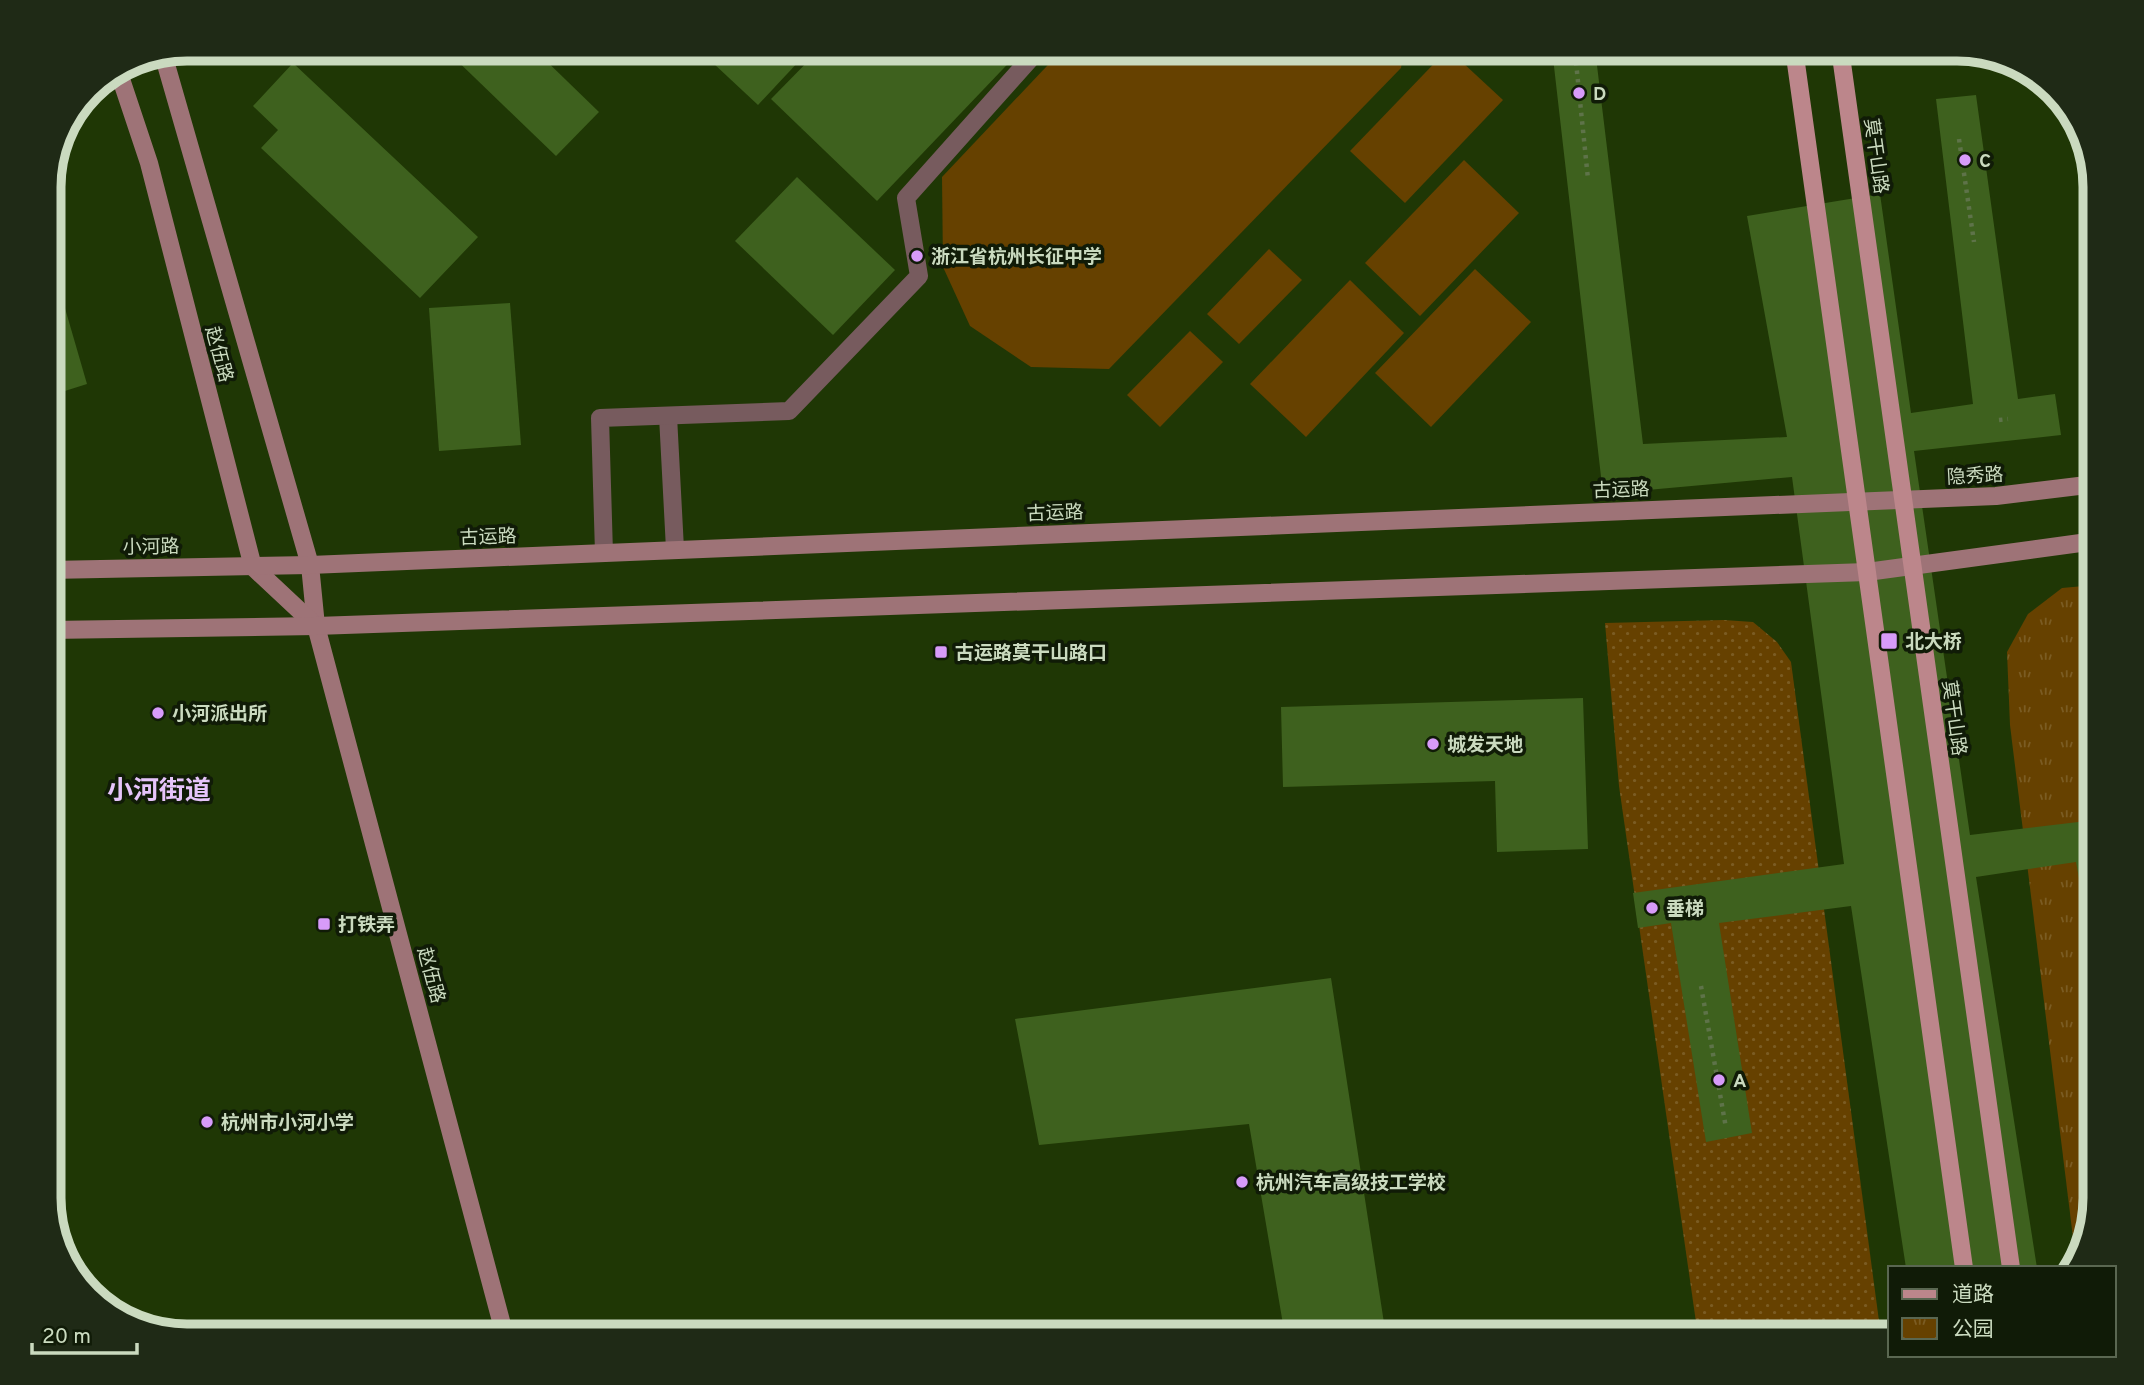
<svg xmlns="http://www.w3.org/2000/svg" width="2144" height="1385" font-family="Overpass,'Noto Sans SC',sans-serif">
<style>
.grass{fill:url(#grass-dots)}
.park{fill:url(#park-tufts)}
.garden{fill:#664100}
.building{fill:#3e611e}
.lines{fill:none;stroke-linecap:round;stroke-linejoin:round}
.path{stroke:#5e7349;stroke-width:4.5;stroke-dasharray:3.5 5;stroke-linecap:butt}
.street{stroke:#775b5e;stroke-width:18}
.secondary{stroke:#9e7377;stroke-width:18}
.primary{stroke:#bc868b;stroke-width:18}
.poi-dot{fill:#d79bf9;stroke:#101b07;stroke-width:2.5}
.labels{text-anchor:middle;stroke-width:7;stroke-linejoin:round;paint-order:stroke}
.poi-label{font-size:19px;font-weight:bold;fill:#cadabf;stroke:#101b07;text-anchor:start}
.street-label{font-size:19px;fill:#cadabf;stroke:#101b07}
.district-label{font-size:26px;font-weight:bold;fill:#e6c5fa;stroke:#101b07}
.rim{fill:none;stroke:#cadabf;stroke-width:9}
</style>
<defs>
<pattern id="grass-dots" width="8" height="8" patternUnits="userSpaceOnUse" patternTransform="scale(1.75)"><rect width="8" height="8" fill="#664100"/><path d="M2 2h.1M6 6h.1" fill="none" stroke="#7b5c23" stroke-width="1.8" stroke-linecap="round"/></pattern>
<pattern id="park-tufts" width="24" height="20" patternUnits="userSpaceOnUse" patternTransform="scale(1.75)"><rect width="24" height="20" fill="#664100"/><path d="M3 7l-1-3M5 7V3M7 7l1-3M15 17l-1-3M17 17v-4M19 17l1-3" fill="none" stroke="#7b5c23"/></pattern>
</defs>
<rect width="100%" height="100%" fill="#1f3705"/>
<path class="grass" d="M 1724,620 L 1753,622 L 1777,642 L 1791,662 L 1881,1336 L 1698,1336 L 1619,786 L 1605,623 Z"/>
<path class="park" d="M 2095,585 L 2095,1198 L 2076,1262 L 2010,725 L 2007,652 L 2028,614 L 2062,588 Z"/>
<g class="garden">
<path d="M 1063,49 L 1404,49 L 1401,68 L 1109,369 L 1031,367 L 970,326 L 943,267 L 942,177 Z"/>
<path d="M 1448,49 L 1503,100 L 1405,203 L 1350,151 Z"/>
<path d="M 1464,160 L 1519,213 L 1420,316 L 1365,263 Z"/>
<path d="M 1269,249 L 1302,280 L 1239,344 L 1207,314 Z"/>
<path d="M 1475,269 L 1531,322 L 1431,427 L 1375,373 Z"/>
<path d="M 1350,280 L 1404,333 L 1306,437 L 1250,384 Z"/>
<path d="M 1190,331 L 1223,362 L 1160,427 L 1127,395 Z"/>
</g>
<g class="building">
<path d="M 445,49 L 534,49 L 599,112 L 556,156 Z"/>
<path d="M 698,49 L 790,49 L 801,59 L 758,105 Z"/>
<path d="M 820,49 L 1022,49 L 877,201 L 771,99 Z"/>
<path d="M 1552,49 L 1595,49 L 1643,444 L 1787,437 L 1747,216 L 1880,194 L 1911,413 L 1973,404 L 1936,99 L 1976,95 L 2018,399 L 2055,394 L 2061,435 L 1914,451 L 1970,835 L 2095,820 L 2095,966 L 2076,862 L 1976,877 L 2037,1268 L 1906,1268 L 1851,906 L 1719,923 L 1752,1133 L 1706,1142 L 1671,923 L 1638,928 L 1633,893 L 1844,864 L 1792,477 L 1603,494 Z"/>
<path d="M 293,63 L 478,237 L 420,298 L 261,148 L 278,130 L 253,106 Z"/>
<path d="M 797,177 L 895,270 L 833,335 L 735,241 Z"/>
<path d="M 49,253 L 87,384 L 49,396 Z"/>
<path d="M 510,303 L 521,445 L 439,451 L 429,308 Z"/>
<path d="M 1583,698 L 1588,849 L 1497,852 L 1495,781 L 1283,787 L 1281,707 Z"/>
<path d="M 1331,978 L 1386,1336 L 1285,1336 L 1249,1124 L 1039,1145 L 1015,1019 Z"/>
</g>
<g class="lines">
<g class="path">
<path d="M 1576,62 L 1588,179"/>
<path d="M 1959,139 L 1974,242"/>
<path d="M 1999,420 L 2008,419"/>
<path d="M 1701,986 L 1726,1128"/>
</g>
<g class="street">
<path d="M 668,416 L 675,549"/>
<path d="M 604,553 L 600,418 L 789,411 L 919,276 L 906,198 L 1039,49"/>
</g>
<g class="secondary">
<path d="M 163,54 L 310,565 L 316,626 L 505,1336"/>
<path d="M 118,70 L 149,163 L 253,567 L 316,626"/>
<path d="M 49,570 L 310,565 L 1996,496 L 2095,484"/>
<path d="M 49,630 L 316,626 L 1867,572 L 2095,541"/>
</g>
<g class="primary">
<path d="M 1794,49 L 1964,1268"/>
<path d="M 1840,49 L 2011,1268"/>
</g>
</g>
<g class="poi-dot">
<circle cx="1579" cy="93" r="7"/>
<circle cx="1965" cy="160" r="7"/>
<circle cx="917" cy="256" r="7"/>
<rect x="1880" y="632" width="18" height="18" rx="3.5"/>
<rect x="934" y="645" width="14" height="14" rx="3.5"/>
<circle cx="158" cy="713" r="7"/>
<circle cx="1433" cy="744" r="7"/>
<circle cx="1652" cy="908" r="7"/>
<rect x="317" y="917" width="14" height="14" rx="3.5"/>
<circle cx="1719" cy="1080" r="7"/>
<circle cx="207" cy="1122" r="7"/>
<circle cx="1242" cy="1182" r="7"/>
</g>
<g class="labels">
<g class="poi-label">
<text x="1593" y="100">D</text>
<text x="1979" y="167">C</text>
<text x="931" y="263">浙江省杭州长征中学</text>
<text x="1905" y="648">北大桥</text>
<text x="955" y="659">古运路莫干山路口</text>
<text x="172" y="720">小河派出所</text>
<text x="1447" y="751">城发天地</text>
<text x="1666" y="915">垂梯</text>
<text x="338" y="931">打铁弄</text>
<text x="1733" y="1087">A</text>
<text x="221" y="1129">杭州市小河小学</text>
<text x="1256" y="1189">杭州汽车高级技工学校</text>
</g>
<g class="street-label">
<text transform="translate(1877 156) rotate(82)" y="7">莫干山路</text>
<text transform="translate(220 354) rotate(75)" y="7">赵伍路</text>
<text transform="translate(1975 475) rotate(-3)" y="7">隐秀路</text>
<text transform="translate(1621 489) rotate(-2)" y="7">古运路</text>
<text transform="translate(1055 512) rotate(-2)" y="7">古运路</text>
<text transform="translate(488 536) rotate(-2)" y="7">古运路</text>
<text transform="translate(151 546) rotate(-1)" y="7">小河路</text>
<text transform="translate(1955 718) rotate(82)" y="7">莫干山路</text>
<text transform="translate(432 975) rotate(75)" y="7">赵伍路</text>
</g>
<g class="district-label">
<text x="159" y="799">小河街道</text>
</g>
</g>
<path d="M0 0H2144V1385H0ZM187 61H1957A126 126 0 0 1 2083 187V1198A126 126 0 0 1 1957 1324H187A126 126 0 0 1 61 1198V187A126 126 0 0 1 187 61Z" fill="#1f2a16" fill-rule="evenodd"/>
<path class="rim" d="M187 61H1957A126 126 0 0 1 2083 187V1198A126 126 0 0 1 1957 1324H187A126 126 0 0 1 61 1198V187A126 126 0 0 1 187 61Z"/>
<rect x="1888" y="1266" width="228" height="91" fill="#101b07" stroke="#5a6751" stroke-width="2"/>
<rect x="1902" y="1289" width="35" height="10" fill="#bc868b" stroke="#5a6751" stroke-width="2"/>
<text x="1952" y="1301" font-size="21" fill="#cadabf">道路</text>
<rect x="1902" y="1318" width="35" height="21" fill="url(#park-tufts)" stroke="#5a6751" stroke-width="2"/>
<text x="1952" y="1336" font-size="21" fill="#cadabf">公园</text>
<path d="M32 1343v10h105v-10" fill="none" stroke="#cadabf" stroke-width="3.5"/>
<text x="42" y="1343" font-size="21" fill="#cadabf" stroke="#101b07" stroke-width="5" paint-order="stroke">20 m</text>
</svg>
